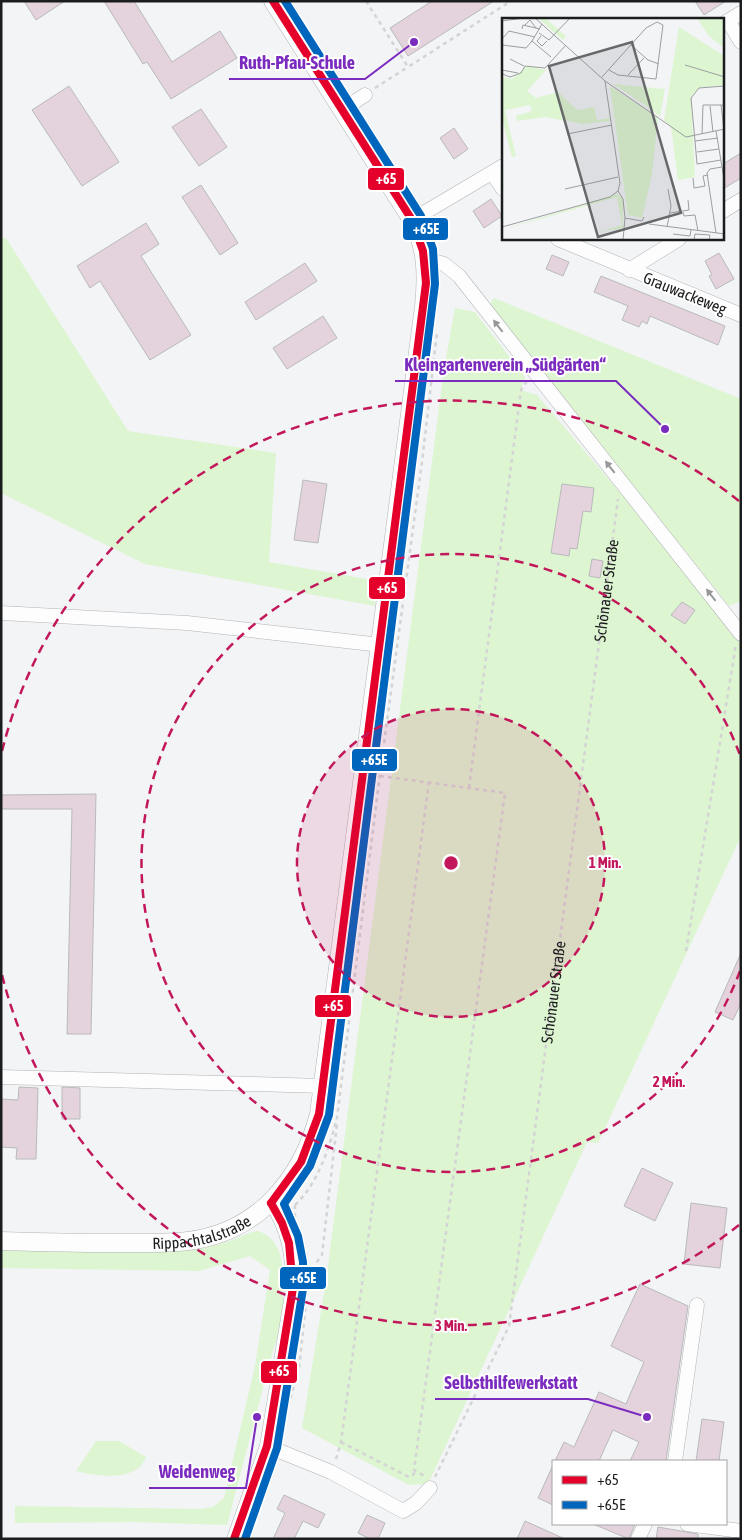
<svg xmlns="http://www.w3.org/2000/svg" width="742" height="1540" font-family="'Asap Condensed',sans-serif">
<style>
.green{fill:#ddf5d1}
.building{fill:#e4d3dd;stroke:#b9babb}
.lines{fill:none;stroke-linecap:round;stroke-linejoin:round}
.minor-casing{stroke:#b2b3b5;stroke-width:15}
.major-casing{stroke:#b2b3b5;stroke-width:19}
.path{stroke:#d4d4d5;stroke-width:2.5;stroke-dasharray:4 4;stroke-linecap:butt}
.minor{stroke:#fdfdfe;stroke-width:14}
.major{stroke:#fdfdfe;stroke-width:18}
.bus-1-casing{stroke:#fff;stroke-width:11}
.bus-2-casing{stroke:#fff;stroke-width:11}
.bus-1{stroke:#e4002b;stroke-width:8}
.bus-2{stroke:#0065bd;stroke-width:8}
.oneway{fill:#979899}
.ring{fill:none;stroke:#c2185b;stroke-width:2.5;stroke-dasharray:9 6}
.labels{text-anchor:middle;stroke-width:4;stroke-linejoin:round;paint-order:stroke}
.street-label{font-size:16px;fill:#1b1c1d;stroke:#fff}
.inset-road{fill:none;stroke:#9c9e9f;stroke-width:1}
.view{fill:#666869;fill-opacity:0.15;stroke:#666869;stroke-width:2.5}
.inset-edge{fill:none;stroke:#1b1c1d;stroke-width:2.5}
.centre{fill:#c2185b;stroke:#fff;stroke-width:2.5}
.ring-label{font-size:15px;text-anchor:middle;font-weight:bold;fill:#c2185b;stroke:#fff;stroke-width:4;stroke-linejoin:round;paint-order:stroke}
.leader{fill:none;stroke:#7b2cbf;stroke-width:2}
.callout-dot{fill:#7b2cbf;stroke:#fff;stroke-width:2}
.callout-label{font-size:18px;text-anchor:middle;font-weight:bold;fill:#7b2cbf;stroke:#fff;stroke-width:4;stroke-linejoin:round;paint-order:stroke}
.line-badge{stroke:#fff;stroke-width:2}
.badge-label{font-size:14px;text-anchor:middle;font-weight:bold;fill:#fff}
</style>
<rect width="100%" height="100%" fill="#f2f4f6"/>
<g class="green">
<path d="M 1,238 L 6,238 L 128,431 L 276,453 L 269,562 L 378,581 L 375,606 L 145,564 L 1,493 Z"/>
<path d="M 494,298 L 741,399 L 741,601 L 729,606 L 489,305 Z"/>
<path d="M 455,308 L 475,312 L 525,377 L 521,390 L 537,395 L 622,495 L 741,641 L 741,836 L 598,1143 L 587,1142 L 428,1484 L 409,1485 L 302,1428 L 326,1281 L 444,369 Z"/>
<path d="M 258,1231 C 286,1240 283,1274 283,1299 L 293,1288 L 272,1354 L 227,1525 L 135,1522 L 15,1523 L 15,1506 L 200,1509 L 213,1507 L 224,1498 L 255,1366 L 270,1270 L 250,1256 L 199,1271 L 1,1268 L 1,1247 L 189,1250 C 203,1247 218,1245 232,1240 C 242,1237 248,1232 258,1231 Z"/>
<path d="M 96,1441 L 119,1441 L 146,1457 C 136,1483 97,1476 76,1471 Z"/>
</g>
<g class="building">
<path d="M 24,1 L 65,1 L 36,20 Z"/>
<path d="M 104,1 L 134,1 L 172,62 L 220,31 L 237,58 L 171,99 L 147,62 L 143,64 Z"/>
<path d="M 432,1 L 494,1 L 408,56 L 390,28 Z"/>
<path d="M 695,1 L 726,1 L 704,15 Z"/>
<path d="M 69,86 L 119,162 L 82,186 L 32,110 Z"/>
<path d="M 201,109 L 227,147 L 199,166 L 172,127 Z"/>
<path d="M 454,128 L 468,149 L 454,159 L 440,138 Z"/>
<path d="M 741,153 L 741,178 L 723,189 L 723,164 Z"/>
<path d="M 201,185 L 238,243 L 220,255 L 182,197 Z"/>
<path d="M 491,199 L 502,216 L 484,228 L 473,211 Z"/>
<path d="M 146,223 L 159,244 L 141,256 L 191,335 L 150,360 L 100,281 L 90,288 L 77,266 Z"/>
<path d="M 719,253 L 734,279 L 716,289 L 709,276 L 712,275 L 705,261 Z"/>
<path d="M 552,255 L 569,262 L 563,276 L 546,269 Z"/>
<path d="M 305,263 L 317,281 L 256,320 L 245,302 Z"/>
<path d="M 601,276 L 725,326 L 718,345 L 650,316 L 647,324 L 642,321 L 639,327 L 622,320 L 628,306 L 594,292 Z"/>
<path d="M 323,316 L 337,338 L 287,369 L 273,348 Z"/>
<path d="M 303,480 L 327,484 L 318,543 L 294,540 Z"/>
<path d="M 562,484 L 594,488 L 591,512 L 583,511 L 577,549 L 570,548 L 569,556 L 551,553 Z"/>
<path d="M 592,559 L 603,561 L 600,578 L 589,576 Z"/>
<path d="M 682,602 L 695,610 L 685,624 L 671,615 Z"/>
<path d="M 96,794 L 91,1034 L 67,1034 L 72,809 L 1,809 L 1,795 Z"/>
<path d="M 741,953 L 741,1003 L 733,1020 L 715,1012 Z"/>
<path d="M 19,1087 L 38,1088 L 36,1159 L 16,1159 L 17,1148 L 1,1147 L 1,1099 L 18,1100 Z"/>
<path d="M 62,1087 L 80,1088 L 80,1119 L 62,1119 Z"/>
<path d="M 642,1168 L 673,1183 L 655,1221 L 624,1206 Z"/>
<path d="M 691,1203 L 727,1208 L 720,1268 L 684,1264 Z"/>
<path d="M 640,1284 L 688,1306 L 666,1461 L 630,1461 L 639,1442 L 613,1430 L 599,1461 L 555,1461 L 564,1442 L 574,1447 L 599,1392 L 626,1404 L 644,1362 L 611,1346 Z"/>
<path d="M 702,1419 L 724,1422 L 719,1461 L 696,1461 Z"/>
<path d="M 553,1465 L 553,1505 L 538,1498 Z"/>
<path d="M 284,1495 L 325,1514 L 318,1528 L 303,1521 L 294,1539 L 273,1539 L 285,1513 L 277,1509 Z"/>
<path d="M 367,1515 L 385,1523 L 378,1539 L 370,1539 L 358,1533 Z"/>
<path d="M 525,1521 L 565,1539 L 517,1539 Z"/>
<path d="M 593,1524 L 635,1524 L 629,1539 Z"/>
<path d="M 658,1527 L 698,1534 L 698,1539 L 656,1539 Z"/>
</g>
<g class="lines">
<defs>
<g id="minor">
<path d="M 728,21 L 741,42"/>
<path d="M 723,24 L 741,13"/>
<path d="M 342,110 L 365,95"/>
<path d="M 492,173 L 503,189"/>
<path d="M 723,211 L 741,200"/>
<path d="M 412,220 L 503,166"/>
<path d="M 558,239 L 741,315"/>
<path d="M 426,259 L 444,264 L 459,276 L 741,634"/>
<path d="M 629,270 L 679,239"/>
<path d="M 1,613 L 187,623 L 381,645"/>
<path d="M 1,1077 L 323,1086"/>
<path d="M 267,1446 L 331,1472 L 403,1511 L 416,1503 L 430,1488"/>
<path d="M 675,1461 L 697,1305"/>
<path d="M 687,1524 L 741,1531"/>
<path d="M 234,1539 L 267,1446 L 293,1288 C 293,1256 289,1229 271,1203"/>
<path d="M 638,1539 L 645,1524"/>
</g>
<g id="major">
<path id="s2" d="M 1,1241 C 37,1242 73,1243 108,1243 C 135,1243 162,1244 188,1241 C 259,1232 302,1179 319,1114 L 424,306 C 427,275 427,248 412,220 L 273,1"/>
</g>
</defs>
<use href="#minor" class="minor-casing"/>
<use href="#major" class="major-casing"/>
<g class="path">
<path d="M 366,1 L 408,67 L 511,1"/>
<path d="M 375,88 L 408,67"/>
<path d="M 383,751 L 422,462 L 437,333"/>
<path d="M 380,776 L 505,793 L 414,1470 L 426,1477"/>
<path d="M 469,788 L 521,390 L 527,381"/>
<path d="M 686,951 L 736,644"/>
<path d="M 289,1210 C 316,1190 329,1149 337,1118 L 380,774"/>
<path d="M 295,1217 L 295,1205"/>
<path d="M 300,1229 L 306,1253 L 307,1265"/>
<path d="M 307,1275 L 322,1255 L 337,1124"/>
<path d="M 288,1406 L 299,1369 L 307,1293"/>
<path d="M 341,1442 L 409,1477 L 414,1474 L 414,1470"/>
<path d="M 336,1459 L 341,1442 L 429,782"/>
<path id="s1" d="M 435,1477 L 509,1326 L 618,499"/>
</g>
<use href="#minor" class="minor"/>
<use href="#major" class="major"/>
<defs>
<g id="bus-1">
<path d="M 271,1203 L 301,1162 L 319,1114 L 426,283 L 423,251 L 412,220 L 273,1"/>
<path d="M 234,1539 L 267,1446 L 293,1288 L 289,1243 L 282,1223 L 271,1203"/>
</g>
<path id="bus-2" d="M 245,1539 L 277,1448 L 303,1289 L 303,1262 L 298,1236 L 284,1204 L 310,1166 L 329,1115 L 435,284 L 433,249 L 421,216 L 285,1"/>
</defs>
<use href="#bus-1" class="bus-1-casing"/>
<use href="#bus-2" class="bus-2-casing"/>
<use href="#bus-1" class="bus-1"/>
<use href="#bus-2" class="bus-2"/>
</g>
<defs><path id="oneway-solid" d="M-6-.8H1V-3.2L6.5 0L1 3.2V.8H-6Z" transform="scale(1.25)"/></defs>
<g class="oneway">
<use href="#oneway-solid" transform="translate(498 326) rotate(-128)"/>
<use href="#oneway-solid" transform="translate(610 467) rotate(-128)"/>
<use href="#oneway-solid" transform="translate(711 595) rotate(-128)"/>
</g>
<circle cx="451" cy="863" r="154" fill="#c2185b" fill-opacity=".12"/>
<g class="ring">
<circle cx="451" cy="863" r="154"/>
<path d="M740 971A309 309 0 1 1 740 755"/>
<path d="M739 1225A463 463 0 0 1 2 975M2 751A463 463 0 0 1 739 501"/>
</g>
<g class="labels">
<g class="street-label">
<text transform="translate(685 293) rotate(22)" y="6">Grauwackeweg</text>
<text dy="6" stroke="none"><textPath href="#s1" startOffset="910">Schönauer Straße</textPath></text>
<text dy="6" stroke="none"><textPath href="#s1" startOffset="505">Schönauer Straße</textPath></text>
<text dy="6" stroke="none"><textPath href="#s2" startOffset="202">Rippachtalstraße</textPath></text>
</g>
</g>
<g transform="translate(502 18)">
<rect width="222" height="222" fill="#f2f4f6"/>
<path d="M 36,0 L 43,0 L 64,18 L 61,22 ZM 195,0 L 222,0 L 222,30 L 207,18 ZM 177,9 L 222,38 L 222,67 L 197,70 L 189,78 L 193,159 L 176,162 L 169,109 L 162,102 ZM 25,48 L 44,52 L 25,73 L 34,80 L 56,74 L 75,92 L 92,89 L 95,102 L 108,100 L 108,103 L 81,106 L 43,99 L 15,103 L 14,98 L 30,93 L 28,87 L 3,92 L 14,138 L 10,139 L 0,101 L 0,59 L 10,61 ZM 111,66 L 163,71 L 158,99 L 149,91 ZM 108,68 L 156,100 L 150,156 L 140,200 L 126,197 ZM 115,176 L 121,181 L 121,210 L 97,214 L 120,207 L 115,179 L 0,212 Z" fill="#ddf5d1"/>
<path class="inset-road" d="M 0,3 L 22,0M 40,6 L 30,23 L 49,39M 23,7 L 28,2 L 34,10M 20,11 L 21,7 L 38,11M 37,15 L 47,22 L 68,0M 39,18 L 35,23 L 40,28 L 45,23M 0,21 L 7,13 L 33,19M 0,27 L 24,30 L 30,23M 129,27 L 146,42 L 157,46M 8,41 L 22,48M 183,47 L 223,59M 0,52 L 16,55M 0,56 L 8,59 L 19,55 L 23,48 L 43,50 L 64,27M 126,57 L 142,40M 100,59 L 144,10 L 155,4 L 161,7 L 154,61 L 116,57 L 107,52M 103,63 L 184,119 L 223,111M 219,87 L 222,111M 208,88 L 211,114M 214,113 L 223,167M 65,116 L 110,107M 200,116 L 201,87 L 223,87M 216,120 L 193,123 L 189,80 L 197,70 L 223,68M 193,123 L 195,146 L 219,142M 195,134 L 217,131M 191,160 L 192,170 L 203,168M 203,168 L 201,158 L 206,157M 63,171 L 116,159M 116,173 L 121,181 L 123,200 L 121,222M 181,194 L 182,198 L 193,197 L 196,213M 168,195 L 187,192 L 186,182M 123,200 L 140,203 L 142,199M 147,206 L 223,216M 0,209 L 108,179 L 116,173 L 118,165 L 103,63 L 33,0M 165,209 L 169,188 L 166,171M 214,215 L 205,155 L 208,151 L 220,149M 171,216 L 188,218 L 189,212M 192,222 L 193,216 L 208,217 L 207,222"/>
<path class="view" d="M 130,24 L 179,195 L 96,219 L 47,48 Z"/>
<rect width="222" height="222" class="inset-edge"/>
</g>
<circle cx="451" cy="863" r="8" class="centre"/>
<g class="ring-label">
<text x="605" y="868">1 Min.</text>
<text x="669" y="1087">2 Min.</text>
<text x="451" y="1331">3 Min.</text>
</g>
<path class="leader" d="M414 42L365 79H229M665 429L616 381H395M647 1417L588 1399H435M257 1417L246 1488H149"/>
<g class="callout-dot">
<circle cx="414" cy="42" r="5"/>
<circle cx="665" cy="429" r="5"/>
<circle cx="647" cy="1417" r="5"/>
<circle cx="257" cy="1417" r="5"/>
</g>
<g class="callout-label">
<text x="297" y="69">Ruth-Pfau-Schule</text>
<text x="505" y="371">Kleingartenverein „Südgärten“</text>
<text x="511" y="1389">Selbsthilfewerkstatt</text>
<text x="197" y="1478">Weidenweg</text>
</g>
<g class="line-badge">
<rect x="367" y="167" width="38" height="24" rx="5" fill="#e4002b"/>
<rect x="402" y="217" width="47" height="24" rx="5" fill="#0065bd"/>
<rect x="368" y="576" width="38" height="24" rx="5" fill="#e4002b"/>
<rect x="351" y="748" width="47" height="24" rx="5" fill="#0065bd"/>
<rect x="314" y="994" width="38" height="24" rx="5" fill="#e4002b"/>
<rect x="279" y="1266" width="48" height="24" rx="5" fill="#0065bd"/>
<rect x="260" y="1360" width="38" height="24" rx="5" fill="#e4002b"/>
</g>
<g class="badge-label">
<text x="386" y="184">+65</text>
<text x="426" y="234">+65E</text>
<text x="387" y="593">+65</text>
<text x="374" y="765">+65E</text>
<text x="333" y="1011">+65</text>
<text x="303" y="1283">+65E</text>
<text x="279" y="1376">+65</text>
</g>
<rect width="742" height="1540" fill="none" stroke="#1b1c1d" stroke-width="5"/>
<rect x="552" y="1460" width="175" height="65" fill="#ffffff" stroke="#a4a4a5"/>
<rect x="562" y="1476" width="25" height="8" fill="#e4002b" stroke="#a4a4a5"/>
<text x="597" y="1485" font-size="15" fill="#1b1c1d">+65</text>
<rect x="562" y="1501" width="25" height="8" fill="#0065bd" stroke="#a4a4a5"/>
<text x="597" y="1510" font-size="15" fill="#1b1c1d">+65E</text>
</svg>
